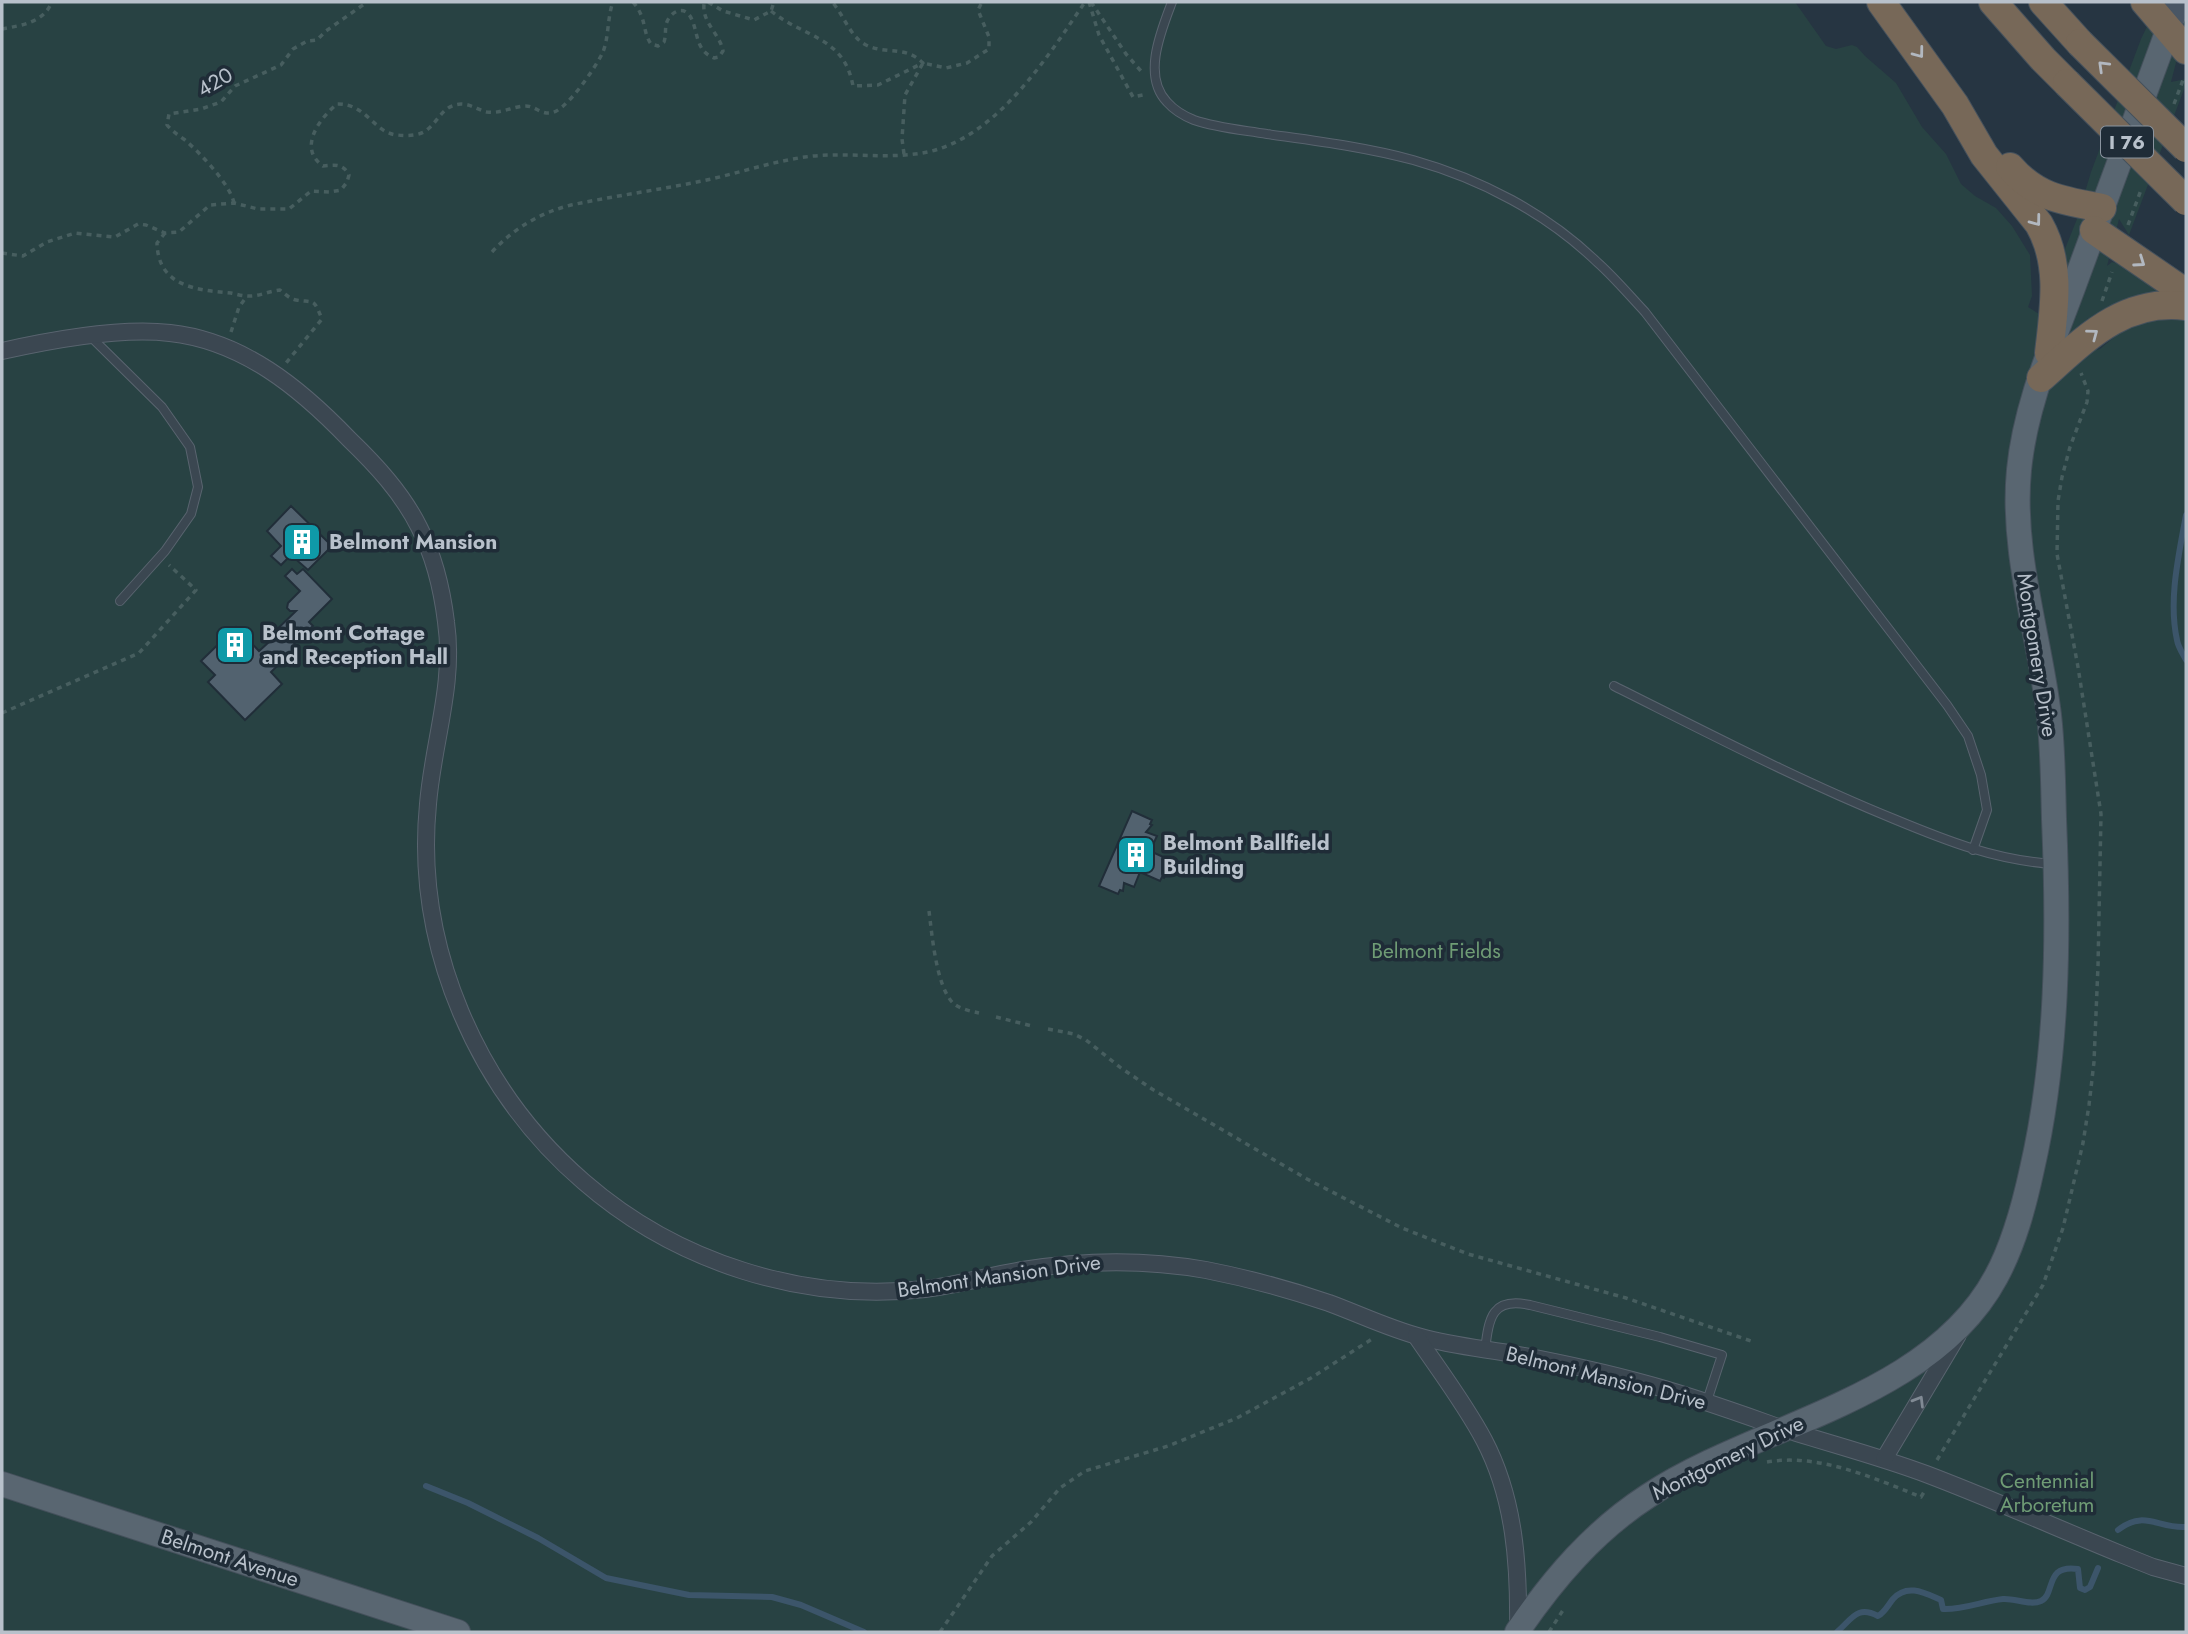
<svg xmlns="http://www.w3.org/2000/svg" width="2188" height="1634" font-family="Jost,sans-serif">
<style>
.green{fill:#284243}
.lines{fill:none;stroke-linecap:round;stroke-linejoin:round}
.stream{stroke:#3c556a;stroke-width:6}
.building{fill:#52626f;stroke:#212e39;stroke-width:2}
.lane-casing{stroke:#59646f;stroke-width:10}
.street-casing{stroke:#59646f;stroke-width:18}
.secondary-casing{stroke:#59646f;stroke-width:24}
.primary-casing{stroke:#44505b;stroke-width:26}
.highway-casing{stroke:#45515c;stroke-width:30}
.path{stroke:#475e5f;stroke-width:3.5;stroke-dasharray:5 5;stroke-linecap:butt}
.lane{stroke:#3b4751;stroke-width:8}
.street{stroke:#3b4751;stroke-width:16}
.secondary{stroke:#495664;stroke-width:23}
.primary{stroke:#596671;stroke-width:24}
.highway{stroke:#776858;stroke-width:28}
.highway-bridge-casing{stroke:#45515c;stroke-width:30;stroke-linecap:butt}
.highway-bridge{stroke:#776858;stroke-width:28}
.oneway{stroke:#b2b8c0}
.oneway2{stroke:#808a94}
.labels{text-anchor:middle;stroke-width:7;stroke-linejoin:round;paint-order:stroke}
.shield{fill:#1f2c37;stroke:#8a949f;stroke-width:2}
.shield-label{font-size:19px;font-weight:bold;fill:#b8c1cb}
.street-label{font-size:21px;fill:#b8c1cb;stroke:#1f2c37}
.poi-label{font-size:21px;font-weight:bold;fill:#b8c1cb;stroke:#1f2c37;text-anchor:start}
.park-label{font-size:21px;fill:#6f9c75;stroke:#1f2c37}
</style>
<rect width="100%" height="100%" fill="#263542"/>
<path class="green" d="M 2,2 L 1795,2 L 1826,46 L 1836,49 L 1852,45 L 1857,47 L 1865,56 L 1896,83 L 1922,127 L 1946,154 L 1961,184 L 1975,196 L 1996,208 L 2012,226 L 2030,255 L 2032,296 L 2028,307 L 2039,314 L 2077,219 L 2091,172 L 2141,39 L 2159,2 L 2186,2 L 2186,24 L 2171,82 L 2186,79 L 2186,84 L 2129,235 L 2119,219 L 2107,266 L 2112,262 L 2119,264 L 2165,293 L 2089,320 L 2088,318 L 2069,369 L 2091,351 L 2100,349 L 2119,333 L 2131,326 L 2156,319 L 2186,319 L 2186,1632 L 2,1632 Z"/>
<g class="lines">
<g class="stream">
<path d="M 2186,515 C 2179,554 2168,600 2177,640 C 2178,647 2183,654 2186,660"/>
<path d="M 426,1486 L 468,1503 L 538,1538 L 606,1578 L 689,1595 L 772,1597 L 801,1605 L 864,1632"/>
<path d="M 2118,1530 C 2145,1509 2158,1529 2186,1527"/>
<path d="M 1837,1632 C 1852,1619 1857,1605 1878,1616 C 1885,1612 1888,1605 1893,1599 C 1907,1583 1925,1593 1941,1600 L 1943,1609 C 1963,1610 1983,1601 2003,1599 C 2015,1598 2030,1606 2041,1601 C 2056,1594 2044,1564 2078,1569 L 2080,1588 L 2085,1590 L 2090,1587 L 2098,1568"/>
</g>
</g>
<g class="building">
<path d="M 291,506 L 332,546 L 308,570 L 291,555 L 281,565 L 271,556 L 281,546 L 267,531 Z"/>
<path d="M 292,569 L 297,574 L 303,569 L 332,599 L 309,622 L 313,626 L 294,643 L 297,647 L 271,672 L 282,684 L 245,720 L 208,682 L 215,675 L 201,661 L 236,627 L 259,651 L 270,641 L 268,638 L 296,611 L 290,611 L 287,608 L 288,603 L 300,591 L 285,576 Z"/>
<path d="M 1132,811 L 1152,820 L 1150,824 L 1152,825 L 1146,832 L 1157,836 L 1150,851 L 1170,860 L 1169,864 L 1170,865 L 1164,878 L 1162,877 L 1160,881 L 1140,872 L 1134,887 L 1124,883 L 1123,891 L 1120,890 L 1118,894 L 1099,886 Z"/>
</g>
<g class="lines">
<defs>
<g id="lane">
<path d="M 1172,2 C 1161,31 1142,76 1167,102 C 1174,110 1184,116 1194,120 C 1217,128 1243,130 1267,134 C 1316,141 1365,147 1413,160 C 1481,179 1546,213 1597,262 C 1614,277 1629,295 1645,312 L 1947,705 L 1968,736 L 1981,775 L 1987,810 L 1973,850"/>
<path d="M 90,336 L 162,407 L 190,447 L 198,487 L 191,514 L 165,551 L 120,601"/>
<path d="M 1614,686 C 1706,732 1798,780 1894,819 C 1947,841 1995,860 2053,864"/>
<path d="M 1485,1350 C 1489,1317 1492,1297 1530,1305 L 1660,1337 L 1722,1355 L 1707,1401"/>
</g>
<g id="street">
<path d="M 2,351 C 51,340 120,327 170,333 C 243,341 300,388 349,439 C 376,465 402,493 419,527 C 434,556 442,589 446,622 C 455,684 433,742 428,804 C 414,946 477,1090 584,1182 C 676,1262 803,1303 925,1289 C 958,1285 990,1275 1023,1270 C 1084,1260 1144,1259 1206,1270 C 1247,1278 1288,1289 1329,1303 C 1359,1314 1390,1329 1421,1337 C 1453,1346 1487,1349 1519,1355 C 1561,1363 1603,1372 1643,1383 C 1689,1395 1733,1411 1778,1427 C 1827,1443 1878,1456 1926,1474 C 1992,1499 2057,1528 2123,1555 L 2153,1567 L 2186,1576"/>
<path d="M 1416,1336 C 1439,1370 1465,1404 1484,1440 C 1515,1499 1519,1566 1518,1630"/>
<path d="M 1884,1459 L 1958,1335"/>
</g>
<path id="secondary" d="M 2168,30 L 2179,2"/>
<g id="primary">
<path d="M 2,1484 L 458,1632"/>
<path d="M 1517,1632 C 1553,1579 1594,1531 1648,1496 C 1756,1424 1930,1400 1996,1277 C 2014,1244 2024,1206 2032,1169 C 2058,1056 2059,935 2054,819 C 2053,784 2053,749 2049,715 C 2039,634 2011,552 2019,470 C 2025,407 2051,347 2073,288 C 2104,202 2136,116 2168,30"/>
</g>
<g id="highway">
<path d="M 1881,2 L 1955,105 L 1984,155 L 2039,224 C 2062,264 2054,309 2049,353"/>
<path d="M 1993,2 L 2043,59 L 2067,83"/>
<path d="M 2043,2 L 2080,43"/>
<path d="M 2145,2 L 2186,50"/>
<path d="M 2010,167 C 2037,198 2064,201 2102,208"/>
<path d="M 2094,230 L 2186,293"/>
<path d="M 2041,378 C 2084,340 2123,298 2186,306"/>
</g>
</defs>
<use href="#lane" class="lane-casing"/>
<use href="#street" class="street-casing"/>
<use href="#secondary" class="secondary-casing"/>
<use href="#primary" class="primary-casing"/>
<use href="#highway" class="highway-casing"/>
<g class="path">
<path d="M 633,2 C 647,18 642,31 651,44 L 658,46 L 664,42 C 666,36 665,31 666,25 C 668,14 682,4 690,16 C 699,31 694,50 714,58 L 719,57 L 723,51 C 720,34 702,23 704,4 L 708,2 L 723,11 L 754,20 L 771,11 L 774,2"/>
<path d="M 1089,2 L 1099,35 L 1133,97 L 1147,94"/>
<path d="M 1091,2 L 1126,54 L 1141,71"/>
<path d="M 771,11 C 804,38 844,36 853,86 L 878,85 L 923,63 C 905,45 887,55 866,45 C 850,37 844,15 832,2"/>
<path d="M 2,29 C 22,25 43,23 52,2"/>
<path d="M 2174,104 L 2183,80"/>
<path d="M 904,154 L 902,139 L 905,95 L 923,63 L 946,68 L 967,63 L 989,49 L 989,37 L 978,10 L 982,2"/>
<path d="M 234,203 C 230,184 200,153 185,140 C 178,135 172,131 167,125 L 169,114 L 201,109 L 221,102 L 235,86 L 281,65 L 293,49 L 307,41 L 317,40 L 326,31 L 367,2"/>
<path d="M 2128,225 L 2141,190"/>
<path d="M 165,233 L 157,243 C 158,287 197,290 231,293 C 236,294 242,296 247,296 C 258,297 269,291 280,290 C 285,294 290,299 296,300 C 316,303 313,298 322,319 L 286,363"/>
<path d="M 492,252 C 514,228 540,213 571,205 C 614,196 658,190 702,181 C 736,174 770,162 805,157 C 847,151 891,161 932,151 C 1000,133 1048,56 1085,2"/>
<path d="M 2,253 L 23,256 L 47,242 L 75,233 L 115,237 L 138,224 L 146,225 L 165,233 L 179,232 L 210,205 L 234,203 L 258,209 L 289,209 L 311,191 L 330,192 L 341,190 L 347,182 L 349,175 C 343,163 334,165 323,166 C 297,148 320,118 337,104 C 366,103 374,133 397,135 C 407,136 421,136 428,129 C 440,119 443,105 461,104 C 471,104 478,110 487,112 C 500,114 512,107 524,106 C 534,105 540,114 550,113 C 565,113 595,68 602,54 C 609,40 607,18 613,2"/>
<path d="M 2102,301 L 2112,272"/>
<path d="M 231,332 L 239,307 L 247,296"/>
<path d="M 2,713 L 139,653 L 196,590 L 169,565"/>
<path d="M 929,911 C 932,934 936,986 953,1003 C 960,1009 970,1011 979,1013"/>
<path d="M 996,1017 L 1032,1026"/>
<path d="M 1048,1029 L 1074,1034 L 1086,1040 L 1121,1068 L 1152,1089 L 1307,1179 L 1402,1228 L 1468,1254 L 1626,1298 L 1751,1341"/>
<path d="M 1937,1460 L 2043,1285 L 2063,1228 L 2083,1143 L 2089,1105 L 2094,1062 L 2098,966 L 2101,814 L 2078,667 L 2057,554 L 2058,501 L 2062,477 L 2070,447 L 2087,402 L 2088,391 L 2081,373"/>
<path d="M 1767,1462 C 1818,1453 1874,1478 1921,1497 L 1924,1492"/>
<path d="M 940,1632 L 992,1556 L 1031,1522 L 1060,1488 L 1085,1471 L 1168,1446 L 1237,1418 L 1311,1378 L 1372,1339"/>
<path d="M 1549,1632 L 1565,1607"/>
</g>
<use href="#lane" class="lane"/>
<use href="#street" class="street"/>
<use href="#secondary" class="secondary"/>
<use href="#primary" class="primary"/>
<use href="#highway" class="highway"/>
<defs>
<g id="highway-bridge">
<path d="M 2080,43 L 2186,148"/>
<path d="M 2067,83 L 2186,201"/>
</g>
</defs>
<use href="#highway-bridge" class="highway-bridge-casing"/>
<use href="#highway-bridge" class="highway-bridge"/>
</g>
<defs><path id="oneway-chevron" d="M-2-3.5L2.5 0L-2 3.5" fill="none" stroke-width="1.6" stroke-linecap="round" stroke-linejoin="round" transform="scale(1.75)"/></defs>
<g class="oneway">
<use href="#oneway-chevron" transform="translate(1919 53) rotate(53)"/>
<use href="#oneway-chevron" transform="translate(2103 66) rotate(-136)"/>
<use href="#oneway-chevron" transform="translate(2036 221) rotate(53)"/>
<use href="#oneway-chevron" transform="translate(2140 262) rotate(35)"/>
<use href="#oneway-chevron" transform="translate(2093 334) rotate(-37)"/>
</g>
<use class="oneway2" href="#oneway-chevron" transform="translate(1919 1401) rotate(-59)"/>
<defs>
<symbol id="building-square" viewBox="-11 -11 22 22"><rect x="-9" y="-9" width="18" height="18" rx="4" fill="#0f9aa8" stroke="#1f2c37"/><path d="M-4-6H4V6H1V3H-1V6H-4ZM-2.5-4.3h1.7v1.8h-1.7ZM.8-4.3h1.7v1.8H.8ZM-2.5-1h1.7V.8h-1.7ZM.8-1h1.7V.8H.8Z" fill="#fff"/></symbol>
</defs>
<g fill-rule="evenodd">
<use href="#building-square" x="280" y="520" width="44" height="44"/>
<use href="#building-square" x="213" y="623" width="44" height="44"/>
<use href="#building-square" x="1114" y="833" width="44" height="44"/>
</g>
<g class="labels">
<rect class="shield" x="2101" y="126.5" width="52" height="31" rx="5"/>
<g class="shield-label">
<text x="2127" y="149">I 76</text>
</g>
<g class="street-label">
<text transform="translate(215 82) rotate(-30)" y="7">420</text>
<text transform="translate(2037 655) rotate(81)" y="7">Montgomery Drive</text>
<text transform="translate(999 1276) rotate(-8)" y="7">Belmont Mansion Drive</text>
<text transform="translate(1606 1378) rotate(14)" y="7">Belmont Mansion Drive</text>
<text transform="translate(1728 1458) rotate(-26)" y="7">Montgomery Drive</text>
<text transform="translate(230 1558) rotate(18)" y="7">Belmont Avenue</text>
</g>
<g class="poi-label">
<text x="329" y="549">Belmont Mansion</text>
<text x="262" y="640">Belmont Cottage<tspan x="262" dy="24">and Reception Hall</tspan></text>
<text x="1163" y="850">Belmont Ballfield<tspan x="1163" dy="24">Building</tspan></text>
</g>
<g class="park-label">
<text x="1436" y="958">Belmont Fields</text>
<text x="2047" y="1488">Centennial<tspan x="2047" dy="24">Arboretum</tspan></text>
</g>
</g>
<rect width="2188" height="1634" fill="none" stroke="#b8c1cb" stroke-width="7"/>
</svg>
